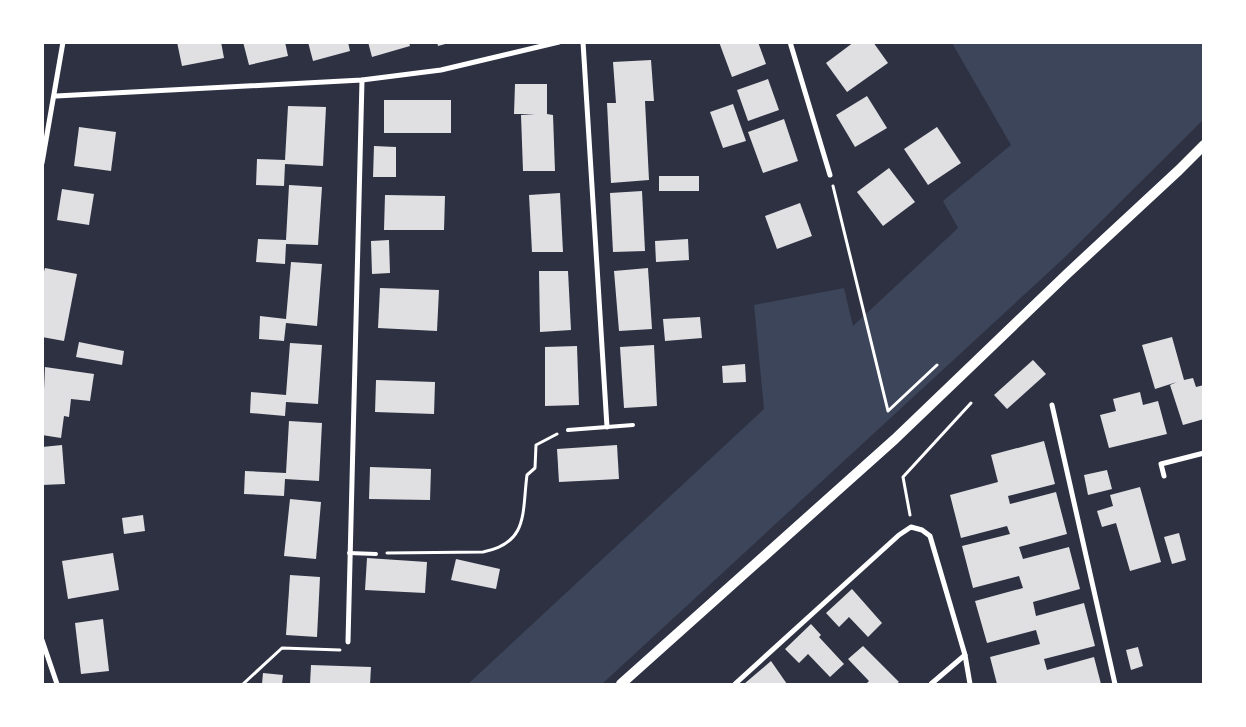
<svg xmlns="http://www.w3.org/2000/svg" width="1246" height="727" font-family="Manrope,sans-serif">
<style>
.green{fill:#3c4559}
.building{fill:#e0e0e3}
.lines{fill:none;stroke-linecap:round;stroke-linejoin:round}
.path{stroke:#fff;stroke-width:3}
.service{stroke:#fff;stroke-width:4}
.minor{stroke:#fff;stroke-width:5}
.secondary{stroke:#fff;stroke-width:10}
</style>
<rect width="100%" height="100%" fill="#2d3142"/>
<path class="green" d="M 952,43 L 1203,43 L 1203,120 L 1063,259 L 602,684 L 468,684 L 764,409 L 754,305 L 844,288 L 853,326 L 958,228 L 943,201 L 1011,145 Z"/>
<g class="building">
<path d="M 177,42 L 221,42 L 224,58 L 182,66 Z"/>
<path d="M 243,42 L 285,42 L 288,56 L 249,65 Z"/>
<path d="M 308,42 L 348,42 L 350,51 L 313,61 Z"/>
<path d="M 368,42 L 409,42 L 410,46 L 372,57 Z"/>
<path d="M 437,42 L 449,42 L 449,43 L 438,46 Z"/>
<path d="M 719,42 L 758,42 L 766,64 L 732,77 Z"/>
<path d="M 854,42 L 873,42 L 888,63 L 847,92 L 826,63 Z"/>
<path d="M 651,60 L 654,101 L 645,101 L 649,180 L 611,183 L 607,103 L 616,103 L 613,62 Z"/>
<path d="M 768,79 L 779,110 L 748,121 L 737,90 Z"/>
<path d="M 515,84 L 547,84 L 547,114 L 553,115 L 555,171 L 523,171 L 521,115 L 535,114 L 514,114 Z"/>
<path d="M 867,96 L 887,128 L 855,147 L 836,115 Z"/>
<rect x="384" y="100" width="67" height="33"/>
<path d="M 733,104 L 746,141 L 723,148 L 710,112 Z"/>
<path d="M 288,106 L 326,107 L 323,166 L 285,164 L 284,186 L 256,185 L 257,159 L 285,160 Z"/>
<path d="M 784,119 L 798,161 L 763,173 L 748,132 Z"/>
<path d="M 79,127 L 116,132 L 111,171 L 74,166 Z"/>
<path d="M 937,127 L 961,163 L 928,185 L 904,149 Z"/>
<path d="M 374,146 L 396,147 L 396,177 L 373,177 Z"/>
<path d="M 889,168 L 915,202 L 883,226 L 857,192 Z"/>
<rect x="659" y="176" width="40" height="15"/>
<path d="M 289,185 L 322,187 L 318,245 L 286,244 L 285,264 L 256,262 L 258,239 L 286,240 Z"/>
<path d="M 62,189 L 94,194 L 89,225 L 57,220 Z"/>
<path d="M 642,191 L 645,251 L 613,252 L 610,193 Z"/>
<path d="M 560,193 L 563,252 L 532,252 L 529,195 Z"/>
<path d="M 385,195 L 445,196 L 444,230 L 384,230 Z"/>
<path d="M 800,203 L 812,236 L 777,249 L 765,216 Z"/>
<path d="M 688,239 L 689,260 L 656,262 L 655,241 Z"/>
<path d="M 389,240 L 390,273 L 372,274 L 371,241 Z"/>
<path d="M 291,262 L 322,264 L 317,326 L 286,323 L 284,341 L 259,339 L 260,316 L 286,319 Z"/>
<path d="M 45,268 L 77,274 L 64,341 L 42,337 L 42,278 Z"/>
<path d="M 648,268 L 652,329 L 619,331 L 614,271 Z"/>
<path d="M 539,271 L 568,271 L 571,330 L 540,332 Z"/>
<path d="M 380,288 L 439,290 L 437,331 L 378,328 Z"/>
<path d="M 700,317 L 702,338 L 665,341 L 663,319 Z"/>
<path d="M 1172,337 L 1184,380 L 1193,378 L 1196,387 L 1204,385 L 1204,419 L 1183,425 L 1170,385 L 1177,382 L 1155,389 L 1142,345 Z"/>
<path d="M 79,342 L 124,351 L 122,365 L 76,357 Z"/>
<path d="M 290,343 L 322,345 L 318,404 L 286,402 L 285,416 L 250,413 L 251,392 L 286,395 Z"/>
<path d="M 654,345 L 657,406 L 624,408 L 620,347 Z"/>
<path d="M 577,346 L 579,405 L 545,406 L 545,347 Z"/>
<path d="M 1033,360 L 1046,374 L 1007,409 L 994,395 Z"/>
<path d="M 745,364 L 746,382 L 723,383 L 722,366 Z"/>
<path d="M 45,367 L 94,374 L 90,401 L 71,399 L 69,417 L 64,416 L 61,438 L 42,435 Z"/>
<path d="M 376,380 L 435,382 L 434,414 L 375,412 Z"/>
<path d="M 1140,392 L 1143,405 L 1158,401 L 1167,434 L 1109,448 L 1100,415 L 1116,411 L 1113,399 Z"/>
<path d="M 289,421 L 322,423 L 319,481 L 285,479 L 284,496 L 244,494 L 245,471 L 286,473 Z"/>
<path d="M 1044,441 L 1055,484 L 1008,496 L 1010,504 L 1056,492 L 1067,534 L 1019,547 L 1023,559 L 1069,547 L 1080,589 L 1033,602 L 1036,616 L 1084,603 L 1095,646 L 1044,659 L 1047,670 L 1094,657 L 1101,684 L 997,684 L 990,657 L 1040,644 L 1036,630 L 987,643 L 975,601 L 1023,588 L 1019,576 L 973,588 L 962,546 L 1010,534 L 1007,526 L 961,538 L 950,495 L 998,482 L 991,455 Z"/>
<path d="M 62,445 L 65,484 L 42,485 L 42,447 Z"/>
<path d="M 617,445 L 619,479 L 559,482 L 557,449 Z"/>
<path d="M 370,467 L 431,469 L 430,500 L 369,499 Z"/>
<path d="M 1107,470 L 1112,489 L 1088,495 L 1084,475 Z"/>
<path d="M 1140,487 L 1161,562 L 1130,571 L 1116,523 L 1102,527 L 1097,511 L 1113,506 L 1110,495 Z"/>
<path d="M 290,499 L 321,502 L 316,559 L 284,556 Z"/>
<path d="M 143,515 L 145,531 L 124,534 L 122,518 Z"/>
<path d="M 1179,533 L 1186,560 L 1172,564 L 1164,537 Z"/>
<path d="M 113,553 L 119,590 L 68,599 L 62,561 Z"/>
<path d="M 367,558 L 427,562 L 425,593 L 365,590 Z"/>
<path d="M 456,559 L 500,569 L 496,589 L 451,580 Z"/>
<path d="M 290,575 L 320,577 L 317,637 L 286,635 Z"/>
<path d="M 852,589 L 882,623 L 868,637 L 849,617 L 839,627 L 826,613 Z"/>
<path d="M 103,619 L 109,671 L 81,674 L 75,623 Z"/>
<path d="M 811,624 L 821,635 L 819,637 L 844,664 L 830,677 L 808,654 L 799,663 L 785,649 Z"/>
<path d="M 863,646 L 899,682 L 896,684 L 866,684 L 869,681 L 848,659 Z"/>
<path d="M 1138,647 L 1143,666 L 1131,670 L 1126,650 Z"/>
<path d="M 771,661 L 787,684 L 744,684 Z"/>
<path d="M 311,665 L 371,667 L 370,684 L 310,684 Z"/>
<path d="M 263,673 L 283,675 L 282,684 L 262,684 Z"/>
</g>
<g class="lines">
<g class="path">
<path d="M 833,186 L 888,411 L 937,365"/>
<path d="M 910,515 L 903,477 L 971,403"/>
<path d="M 387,553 L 483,552 C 529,543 522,512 527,475 L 535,468 L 536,445 L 557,434"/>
<path d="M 243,684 L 282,648 L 340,650"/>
</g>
<g class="service">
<path d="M 568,430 L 633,425"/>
<path d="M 349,553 L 376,554"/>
</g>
<g class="minor">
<path d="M 583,42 L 607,427"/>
<path d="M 790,42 L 830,175"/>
<path d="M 56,96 L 362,80 L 441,70 L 559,42"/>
<path d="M 42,163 L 63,42"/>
<path d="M 1052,405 L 1115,684"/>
<path d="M 1164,476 L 1161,464 L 1204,453"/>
<path d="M 42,640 L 57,684"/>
<path d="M 348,642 L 362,80"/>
<path d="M 735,684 L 899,535 L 911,527 L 922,530 L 930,536 L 965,655 L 970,684"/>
<path d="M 931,684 L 965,655"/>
</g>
<path class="secondary" d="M 621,684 L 895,439 L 1068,273 L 1179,170 L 1204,145"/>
</g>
<rect width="1246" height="727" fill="none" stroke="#ffffff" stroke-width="88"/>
</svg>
